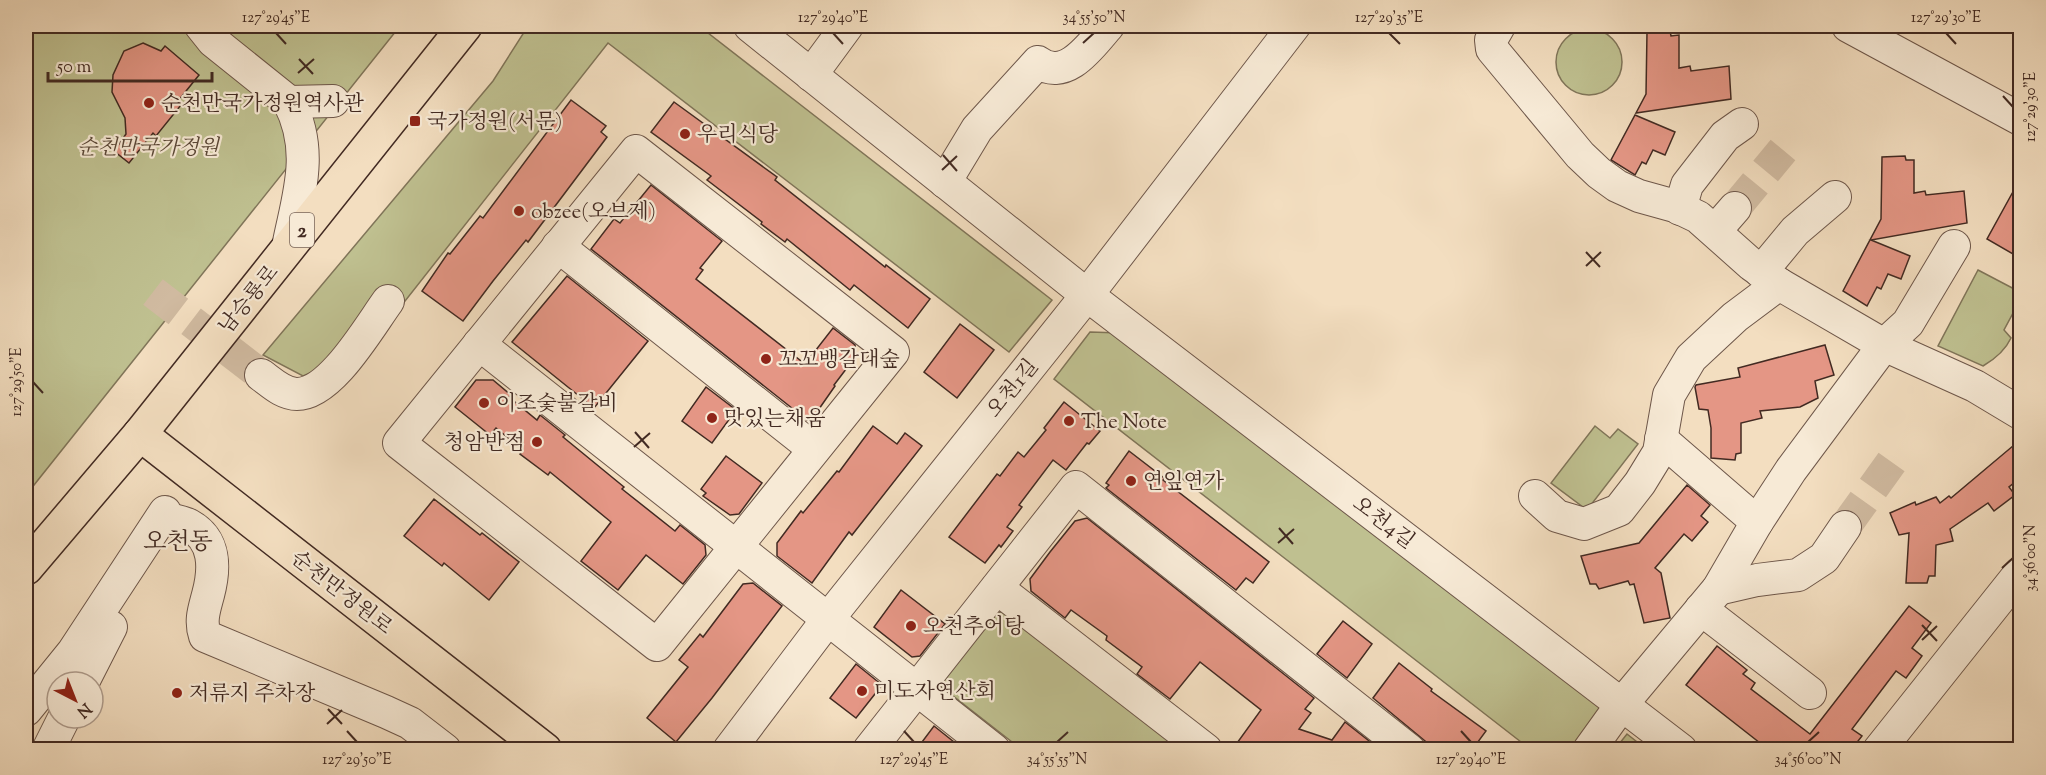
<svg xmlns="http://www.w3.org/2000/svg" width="2046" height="775" font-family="'Sorts Mill Goudy','Noto Serif KR',serif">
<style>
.green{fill:#bfc090;stroke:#807559;stroke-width:1.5}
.building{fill:#e49685;stroke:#422a22;stroke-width:1.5}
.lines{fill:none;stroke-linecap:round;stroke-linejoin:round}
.minor-tunnel{stroke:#d0baa0;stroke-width:32;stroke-dasharray:32 16;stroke-linecap:butt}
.minor-casing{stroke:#6e574a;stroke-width:34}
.major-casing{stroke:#422a22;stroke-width:36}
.minor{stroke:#f7ead6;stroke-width:32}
.major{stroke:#f3dec0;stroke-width:33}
.ticks{fill:none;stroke:#422a22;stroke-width:2}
.poi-dot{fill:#8f2418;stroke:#f7ead6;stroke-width:2}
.labels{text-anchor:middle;stroke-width:4.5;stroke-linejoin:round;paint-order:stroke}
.shield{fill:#f7ead6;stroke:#786458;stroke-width:1.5}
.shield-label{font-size:20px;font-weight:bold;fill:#422a22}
.poi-label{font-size:21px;fill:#422a22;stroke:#f7ead6;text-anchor:start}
.park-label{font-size:21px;font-style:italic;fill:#5b4838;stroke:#f7ead6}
.street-label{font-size:21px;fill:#422a22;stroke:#f7ead6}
.quarter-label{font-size:24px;fill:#422a22;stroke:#f7ead6}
.neatline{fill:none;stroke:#422a22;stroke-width:2}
.ticks-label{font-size:15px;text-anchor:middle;fill:#422a22}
</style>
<rect width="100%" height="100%" fill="#f3dec0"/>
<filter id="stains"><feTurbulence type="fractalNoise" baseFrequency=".00333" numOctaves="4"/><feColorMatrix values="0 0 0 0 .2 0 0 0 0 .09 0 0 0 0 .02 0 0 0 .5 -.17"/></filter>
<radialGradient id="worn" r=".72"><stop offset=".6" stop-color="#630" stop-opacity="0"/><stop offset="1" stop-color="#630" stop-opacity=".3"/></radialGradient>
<g class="green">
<path d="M 26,26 L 400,26 L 26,495 Z"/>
<path d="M 528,26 L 699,26 L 1052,300 L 1009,352 L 608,43 L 398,310 L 317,370 L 303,376 L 263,355 L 493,81 Z"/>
<circle cx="1589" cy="62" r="33"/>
<path d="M 1978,270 L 2020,292 L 2020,300 L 2004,330 L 2011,338 C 2005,351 1995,359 1983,366 L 1938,346 Z"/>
<path d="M 1090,332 L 1120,333 L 1604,709 L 1572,749 L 1530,749 L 1054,379 Z"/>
<path d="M 1595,426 L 1610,438 L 1618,429 L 1638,444 L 1587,510 L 1551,483 Z"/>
<path d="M 1006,611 L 1181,749 L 1021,749 L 934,681 L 986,615 Z"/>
<path d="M 1627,734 L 1646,749 L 1615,749 Z"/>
</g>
<g class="building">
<path d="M 1670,31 L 1671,36 L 1679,35 L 1679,68 L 1690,66 L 1691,71 L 1729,66 L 1731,99 L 1636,113 L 1646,94 L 1647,32 Z"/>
<path d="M 143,43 L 161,51 L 165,46 L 199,75 L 178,101 L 181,105 L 156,136 L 153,133 L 129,163 L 114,151 L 126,134 L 125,118 L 112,92 L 113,75 L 124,51 Z"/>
<path d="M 571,100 L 606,126 L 601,132 L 607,137 L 528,242 L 526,240 L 493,281 L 463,321 L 422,291 L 448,253 L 450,254 L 480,216 L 483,218 Z"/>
<path d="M 674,102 L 777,177 L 775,180 L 885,267 L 886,265 L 930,299 L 908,328 L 854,285 L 850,290 L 787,239 L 785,242 L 761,224 L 762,222 L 707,180 L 711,176 L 651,132 Z"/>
<path d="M 1635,115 L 1675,132 L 1665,155 L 1653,150 L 1646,164 L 1642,162 L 1635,175 L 1611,160 Z"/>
<path d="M 1905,156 L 1906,160 L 1914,160 L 1914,193 L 1925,191 L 1926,195 L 1964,191 L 1967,223 L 1871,240 L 1910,256 L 1901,279 L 1888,274 L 1881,289 L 1877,287 L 1867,306 L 1843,291 L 1881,219 L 1882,157 Z"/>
<path d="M 2020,179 L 2020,258 L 1987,239 Z"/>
<path d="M 651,185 L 722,241 L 700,268 L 703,270 L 696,279 L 805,364 L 833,328 L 855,345 L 856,356 L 834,385 L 835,386 L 812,419 L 807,420 L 591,249 L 614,219 L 620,223 Z"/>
<path d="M 567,276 L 648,341 L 594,408 L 512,342 Z"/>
<path d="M 960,324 L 994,350 L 957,398 L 924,372 Z"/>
<path d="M 1825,345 L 1834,375 L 1815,381 L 1818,398 L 1800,407 L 1760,411 L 1762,418 L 1741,423 L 1741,453 L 1736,454 L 1735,460 L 1711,458 L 1711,428 L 1708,410 L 1699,409 L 1695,387 L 1696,385 L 1740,377 L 1738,368 Z"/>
<path d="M 476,380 L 493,380 L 511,395 L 509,397 L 537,420 L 540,415 L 565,435 L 563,437 L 624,487 L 622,489 L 675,531 L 680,525 L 705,545 L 706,555 L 683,584 L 646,555 L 618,590 L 581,561 L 611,522 L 550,472 L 548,475 L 520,454 L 523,450 L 496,428 L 490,435 L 455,407 Z"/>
<path d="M 706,387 L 736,410 L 712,443 L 682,421 Z"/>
<path d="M 1064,402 L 1100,431 L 1089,444 L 1087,443 L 1066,470 L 1053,460 L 1019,505 L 1022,507 L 1007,527 L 1013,531 L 1001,547 L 999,545 L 985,563 L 949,537 L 997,474 L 1000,476 L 1018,452 L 1024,457 L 1046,430 L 1044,428 Z"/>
<path d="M 873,426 L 897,444 L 905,433 L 922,446 L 852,535 L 849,532 L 812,583 L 777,556 L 777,543 L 801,511 L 803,513 L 837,471 L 839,472 Z"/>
<path d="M 2020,440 L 2020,478 L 2009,487 L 2015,495 L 1994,511 L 1988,503 L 1950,529 L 1953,541 L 1936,545 L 1935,576 L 1929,576 L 1927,583 L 1906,583 L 1909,533 L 1899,535 L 1890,513 L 1915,502 L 1916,505 L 1936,497 L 1940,503 L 1949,496 L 1951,498 Z"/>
<path d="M 1129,451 L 1164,478 L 1163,480 L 1269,562 L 1253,583 L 1246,578 L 1236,590 L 1106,488 L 1109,485 L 1106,483 Z"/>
<path d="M 726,456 L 762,483 L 739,514 L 730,515 L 703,496 L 706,493 L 701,489 Z"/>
<path d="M 1687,485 L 1710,505 L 1701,516 L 1708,522 L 1692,541 L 1684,534 L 1655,568 L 1661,573 L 1670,618 L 1644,623 L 1634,584 L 1630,585 L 1628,581 L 1599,589 L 1596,584 L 1590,584 L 1581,556 L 1639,543 Z"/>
<path d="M 434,499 L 480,535 L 482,533 L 519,562 L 489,600 L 444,563 L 442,566 L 404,536 Z"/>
<path d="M 1087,518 L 1314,698 L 1305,709 L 1311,713 L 1299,729 L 1332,740 L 1345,722 L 1378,748 L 1377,750 L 1232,750 L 1261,710 L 1200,662 L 1170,699 L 1137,674 L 1142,667 L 1106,640 L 1107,636 L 1071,610 L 1065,618 L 1031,591 L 1030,579 L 1050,552 L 1075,521 Z"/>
<path d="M 753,583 L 782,606 L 712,698 L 676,742 L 647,718 L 688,667 L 679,660 L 700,634 L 703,637 L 743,584 Z"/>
<path d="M 901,590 L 945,624 L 920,656 L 912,657 L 874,627 Z"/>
<path d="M 1909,606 L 1931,623 L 1912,648 L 1922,656 L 1906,678 L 1896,671 L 1852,729 L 1862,736 L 1851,750 L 1769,750 L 1686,685 L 1717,646 L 1747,670 L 1743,674 L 1755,683 L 1751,689 L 1810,734 Z"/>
<path d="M 1343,621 L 1372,644 L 1347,678 L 1317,654 Z"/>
<path d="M 1399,663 L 1432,689 L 1431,691 L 1486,731 L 1472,750 L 1436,750 L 1373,698 Z"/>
<path d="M 856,664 L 882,685 L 856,718 L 830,698 Z"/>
<path d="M 934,726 L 964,750 L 916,750 Z"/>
</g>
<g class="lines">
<g class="minor-tunnel">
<path d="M 1735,208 L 1783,150"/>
<path d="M 153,292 L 261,375"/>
<path d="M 1845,527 L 1893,460"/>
</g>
<defs>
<g id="minor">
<path d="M 201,26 L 213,41 L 289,102"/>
<path d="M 750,26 L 1087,295 L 1681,750"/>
<path d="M 1499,26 L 1491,40 L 1492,49 L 1580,155 L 1599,173 L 1617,186 L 1639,196 L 1675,206 L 1698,217 L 1752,265 L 1779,284 L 1884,345 L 1791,470 L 1757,522 L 1718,589 L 1622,704 L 1589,750"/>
<path d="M 1848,26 L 2020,119"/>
<path d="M 811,75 L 847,26"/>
<path d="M 636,151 L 893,352 L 657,645 L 399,443 Z"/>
<path d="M 945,182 L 977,129 L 1038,62 C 1066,83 1092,44 1108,26"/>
<path d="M 1680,209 L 1687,185 L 1725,136 L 1742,124"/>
<path d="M 1715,231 L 1735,208"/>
<path d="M 558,246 L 814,449"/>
<path d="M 1954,246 L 1908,323 L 1884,345 L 1975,386 L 2020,413"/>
<path d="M 288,247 C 298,196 315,152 289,102 L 333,101"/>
<path d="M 1761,272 L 1795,231 L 1835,197"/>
<path d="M 479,344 L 994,750"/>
<path d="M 261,375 C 272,383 283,394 297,394 C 331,394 369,327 388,301"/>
<path d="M 1661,439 L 1757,522"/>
<path d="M 1535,496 L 1557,516 L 1584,524 L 1619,510 L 1640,483 L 1659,452 L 1669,395 L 1691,358 L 1735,317 L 1779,284"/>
<path d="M 162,518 C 170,520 182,521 189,525 C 216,540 215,569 208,595 C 204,610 200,621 205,636 L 386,712 L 410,723 L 445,750"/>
<path d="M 997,588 L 1206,750"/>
<path d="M 1718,589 L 1757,580 L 1798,575 L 1824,558 L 1845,527"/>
<path d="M 1701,609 L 1810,693"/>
<path d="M 83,682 L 111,627"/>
<path d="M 26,710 L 73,652 L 165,512"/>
<path d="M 48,750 L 64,718"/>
<path d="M 729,750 L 828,619 L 1087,295 L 1294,26"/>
<path d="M 869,750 L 1076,487 L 1409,750"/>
<path d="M 1879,750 L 2020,573"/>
</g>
<g id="major">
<path d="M 140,434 L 545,750"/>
<path d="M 26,568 L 140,434 L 465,26"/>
</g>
</defs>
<use href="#minor" class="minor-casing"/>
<use href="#major" class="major-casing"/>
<use href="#minor" class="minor"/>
<use href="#major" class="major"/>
</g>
<path class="ticks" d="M 276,33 L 286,44M 833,33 L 843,44M 1389,33 L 1400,44M 1946,33 L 1956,44M 1083,43 L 1094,33M 299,59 L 313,74M 298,73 L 314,59M 2003,96 L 2013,107M 943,155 L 957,171M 942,170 L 957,156M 1586,252 L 1600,267M 1586,266 L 1601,252M 33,382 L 43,393M 635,432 L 649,448M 634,447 L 650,433M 1279,528 L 1293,544M 1278,543 L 1294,529M 2002,568 L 2013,558M 1922,625 L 1937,641M 1922,640 L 1937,626M 328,709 L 342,724M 327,724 L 342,710M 347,731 L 357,742M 904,731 L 914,742M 1461,731 L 1471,742M 1057,742 L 1068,732M 1808,742 L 1819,732"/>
<g class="poi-dot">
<circle cx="149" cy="103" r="6"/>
<rect x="409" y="115" width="12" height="12" rx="3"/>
<circle cx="685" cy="134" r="6"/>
<circle cx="519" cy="211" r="6"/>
<circle cx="766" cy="359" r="6"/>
<circle cx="484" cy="403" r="6"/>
<circle cx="712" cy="418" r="6"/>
<circle cx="1069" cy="421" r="6"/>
<circle cx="537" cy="442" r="6"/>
<circle cx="1131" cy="481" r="6"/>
<circle cx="911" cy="626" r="6"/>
<circle cx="862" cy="691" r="6"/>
<circle cx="177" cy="693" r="6"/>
</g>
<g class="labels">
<rect class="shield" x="290" y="213" width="24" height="34" rx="4.5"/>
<g class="shield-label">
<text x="302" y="237">2</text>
</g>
<g class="poi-label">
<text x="161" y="110">순천만국가정원역사관</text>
<text x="427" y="128">국가정원(서문)</text>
<text x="697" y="141">우리식당</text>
<text x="531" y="218">obzee(오브제)</text>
<text x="778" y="366">꼬꼬뱅갈대숲</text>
<text x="496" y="410">이조숯불갈비</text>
<text x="724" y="425">맛있는채움</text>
<text x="1081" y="428">The Note</text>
<text x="525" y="449" text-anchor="end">청암반점</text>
<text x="1143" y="488">연잎연가</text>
<text x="923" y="633">오천추어탕</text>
<text x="874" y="698">미도자연산회</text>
<text x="189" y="700">저류지 주차장</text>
</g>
<g class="park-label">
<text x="148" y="154">순천만국가정원</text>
</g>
<g class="street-label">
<text transform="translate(248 299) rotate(-51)" y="7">남승룡로</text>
<text transform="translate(1012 388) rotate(-51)" y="7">오천1길</text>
<text transform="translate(1384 522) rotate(37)" y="7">오천4길</text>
<text transform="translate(342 592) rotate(38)" y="7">순천만정원로</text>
</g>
<g class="quarter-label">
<text x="178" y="549">오천동</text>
</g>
</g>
<rect width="2046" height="775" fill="none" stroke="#f3dec0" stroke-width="66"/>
<g transform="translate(75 700) rotate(138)"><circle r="28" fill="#f7ead6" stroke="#af9d8e" stroke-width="1.5"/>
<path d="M0-4.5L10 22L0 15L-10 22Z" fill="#8f2418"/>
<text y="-9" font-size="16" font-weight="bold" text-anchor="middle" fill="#422a22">N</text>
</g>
<path d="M48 72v9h164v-9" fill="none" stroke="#422a22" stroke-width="3"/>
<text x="57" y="72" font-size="18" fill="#422a22" stroke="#f7ead6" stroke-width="4.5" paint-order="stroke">50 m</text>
<rect x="33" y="33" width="1980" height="709" class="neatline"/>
<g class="ticks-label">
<text x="276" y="22">127°29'45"E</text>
<text x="833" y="22">127°29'40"E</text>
<text x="1094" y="22">34°55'50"N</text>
<text x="1389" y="22">127°29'35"E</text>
<text x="1946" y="22">127°29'30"E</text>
<text transform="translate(2030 107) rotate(-90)" y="5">127°29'30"E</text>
<text transform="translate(16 382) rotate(-90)" y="5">127°29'50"E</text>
<text transform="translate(2030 558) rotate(-90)" y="5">34°56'00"N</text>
<text x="357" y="764">127°29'50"E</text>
<text x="914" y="764">127°29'45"E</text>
<text x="1057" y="764">34°55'55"N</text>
<text x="1471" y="764">127°29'40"E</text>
<text x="1808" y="764">34°56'00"N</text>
</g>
<rect width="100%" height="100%" filter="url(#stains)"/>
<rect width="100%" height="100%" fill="url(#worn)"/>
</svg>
